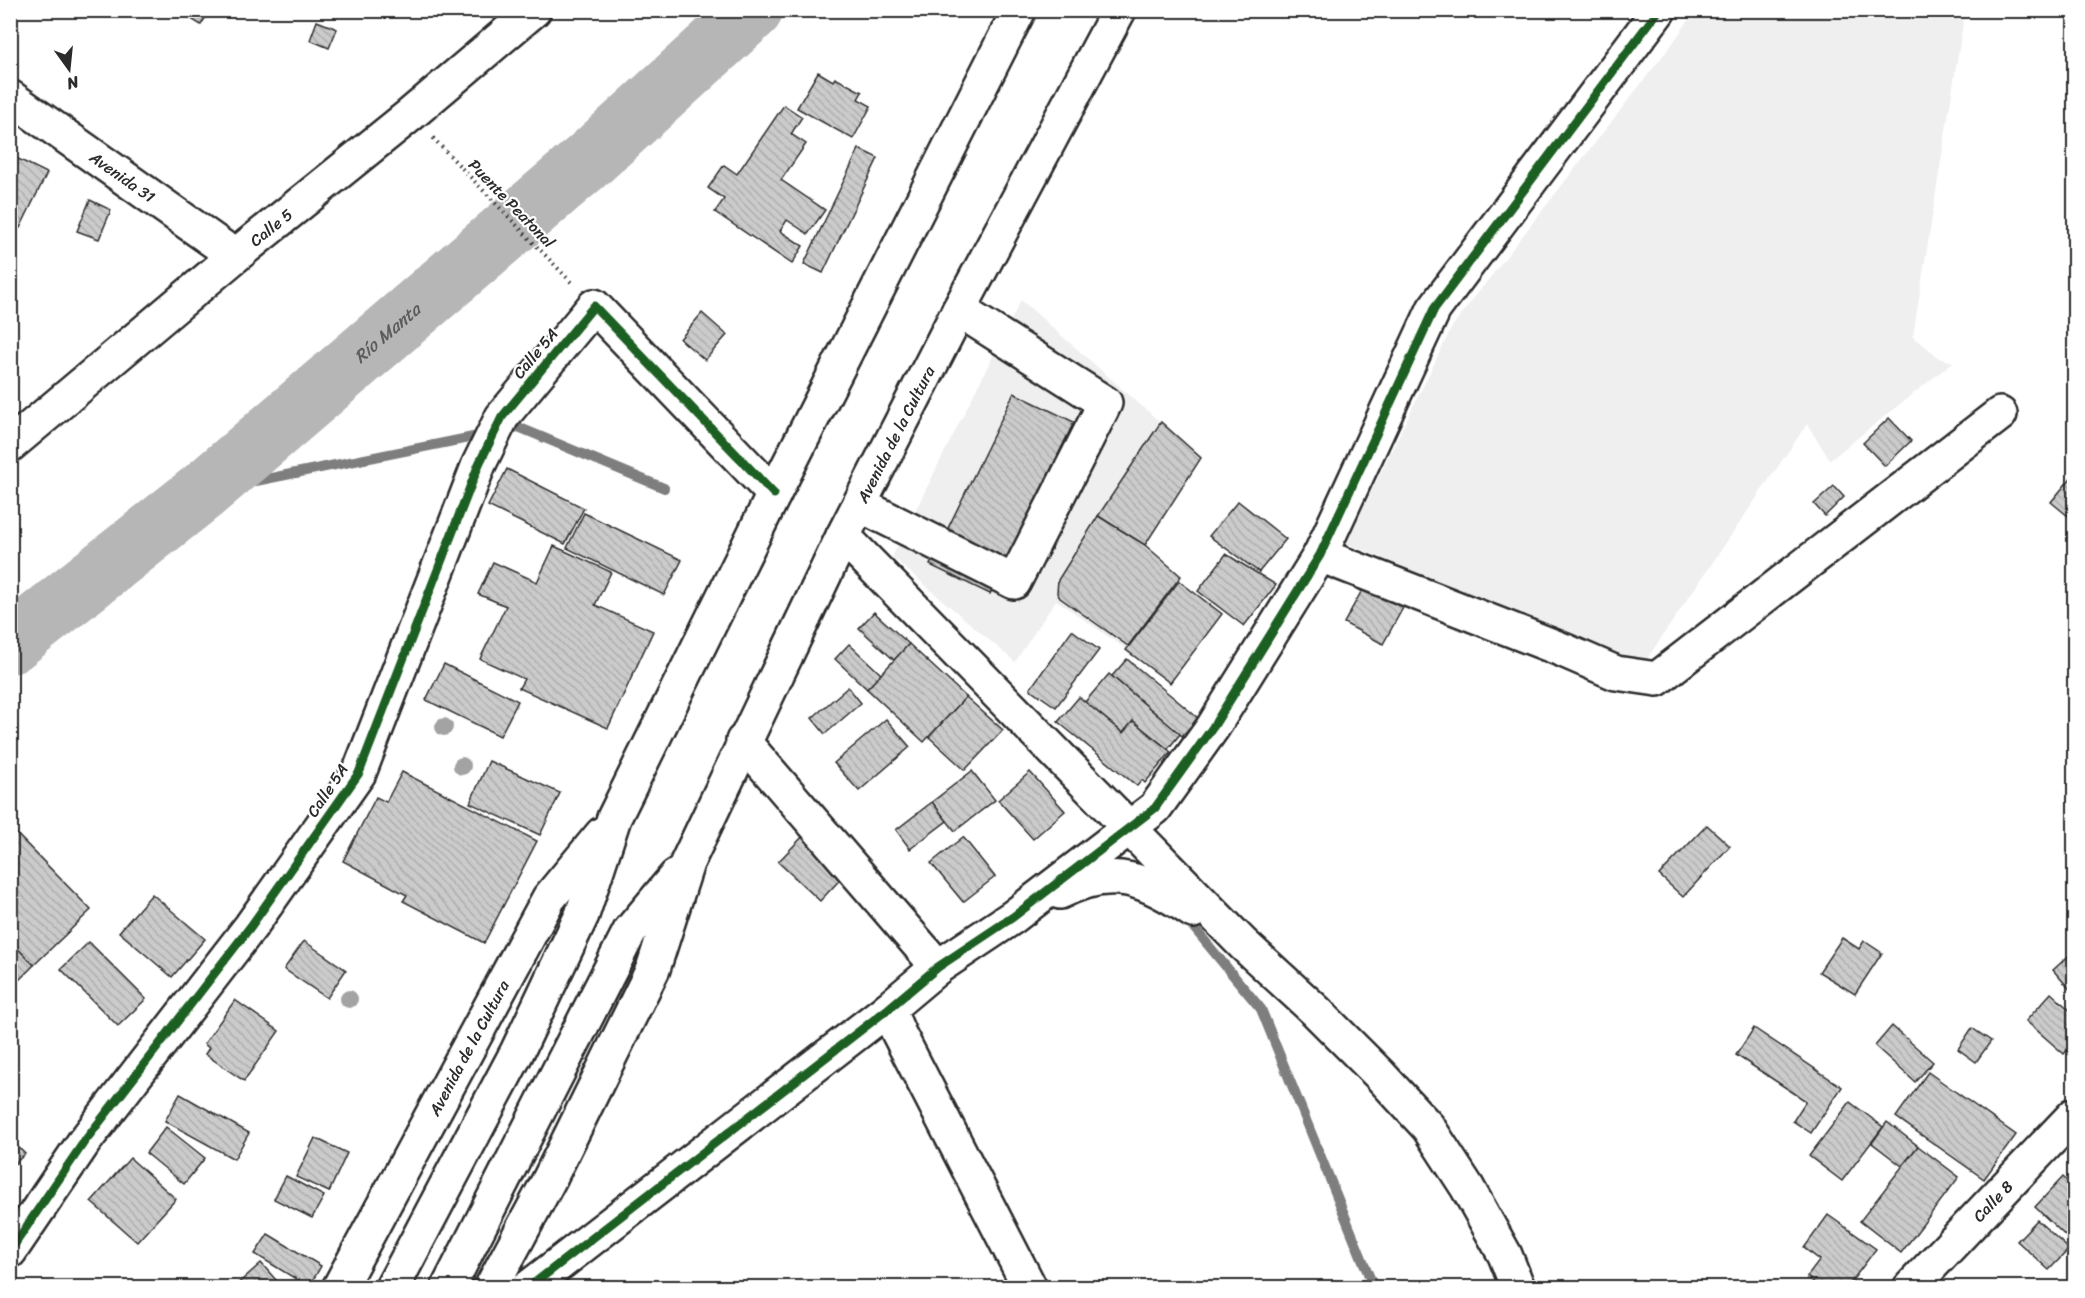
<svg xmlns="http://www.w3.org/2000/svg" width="2085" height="1298" font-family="Sriracha,sans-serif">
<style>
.built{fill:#efefef}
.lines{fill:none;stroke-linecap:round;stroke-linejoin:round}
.stream{stroke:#7e7e7e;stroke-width:10}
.river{stroke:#b6b6b6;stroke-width:60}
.building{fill:url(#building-back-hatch);stroke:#2b2b2b;stroke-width:1.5}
.minor-casing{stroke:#2b2b2b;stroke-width:38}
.major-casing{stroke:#2b2b2b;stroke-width:38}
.path{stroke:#2b2b2b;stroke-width:4;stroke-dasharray:1.5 4.5;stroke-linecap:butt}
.minor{stroke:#fff;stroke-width:33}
.major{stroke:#fff;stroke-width:33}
.cycleway-casing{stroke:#fff;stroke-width:13}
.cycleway{stroke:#1b5e20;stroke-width:9}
.tree{fill:#a3a3a3}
.labels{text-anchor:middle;stroke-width:4.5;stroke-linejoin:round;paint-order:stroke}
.street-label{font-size:16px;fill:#2b2b2b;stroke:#fff}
.water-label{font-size:18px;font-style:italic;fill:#5c5c5c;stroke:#fff}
</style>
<defs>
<pattern id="building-back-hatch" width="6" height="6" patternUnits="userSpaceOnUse" patternTransform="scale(1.5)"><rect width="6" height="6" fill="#cbcbcb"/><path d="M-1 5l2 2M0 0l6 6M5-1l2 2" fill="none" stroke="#aeaeae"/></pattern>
</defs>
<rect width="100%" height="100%" fill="#fff"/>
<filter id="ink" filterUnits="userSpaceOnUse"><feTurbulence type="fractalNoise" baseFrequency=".0167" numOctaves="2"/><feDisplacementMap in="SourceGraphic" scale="12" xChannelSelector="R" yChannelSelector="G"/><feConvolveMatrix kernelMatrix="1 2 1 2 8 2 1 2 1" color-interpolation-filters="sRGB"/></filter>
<g filter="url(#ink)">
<g class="built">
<path d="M 1695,11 L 1965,11 L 1913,336 L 1939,358 L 1953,362 L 1830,460 L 1807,424 L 1642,666 L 1346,543 L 1453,325 L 1672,44 Z"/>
<path d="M 1021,300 L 1201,458 L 1145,545 L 1181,576 L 1126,649 L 1056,600 L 1015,662 L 892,557 Z"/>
</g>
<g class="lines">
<g class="stream">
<path d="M 503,431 L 518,427 L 664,488"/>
<path d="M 202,492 L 488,434"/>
<path d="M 1185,917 L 1261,1009 L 1374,1288"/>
</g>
<path class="river" id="s1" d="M 10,644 L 202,492 L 590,159 L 753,10"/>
</g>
<g class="building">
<path d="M 188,10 L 210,10 L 201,25 L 185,15 Z"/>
<path d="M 317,21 L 337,29 L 329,48 L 310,40 Z"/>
<path d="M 818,72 L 833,81 L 835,78 L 862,92 L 858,99 L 871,106 L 853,139 L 797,108 Z"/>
<path d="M 784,105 L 802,117 L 791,134 L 806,144 L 781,180 L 825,210 L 808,234 L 787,220 L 780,231 L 803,246 L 792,264 L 715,212 L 724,199 L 708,188 L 724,165 L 737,174 Z"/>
<path d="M 859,149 L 878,158 L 823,273 L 804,264 Z"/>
<path d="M 10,155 L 47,173 L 20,228 L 10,223 Z"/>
<path d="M 90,200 L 111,210 L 99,239 L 77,231 Z"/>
<path d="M 702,313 L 727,335 L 705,360 L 680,339 Z"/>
<path d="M 1014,393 L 1074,422 L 990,594 L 930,565 Z"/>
<path d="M 1889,418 L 1911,441 L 1885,466 L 1863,443 Z"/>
<path d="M 1161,422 L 1201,458 L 1145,545 L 1098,516 Z"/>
<path d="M 507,469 L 584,508 L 565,544 L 488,506 Z"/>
<path d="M 2074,474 L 2074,509 L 2068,516 L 2051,502 Z"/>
<path d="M 1834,486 L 1844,497 L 1825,516 L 1814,504 Z"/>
<path d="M 1238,501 L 1286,539 L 1259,572 L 1209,536 Z"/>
<path d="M 584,513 L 682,560 L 664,595 L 567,548 Z"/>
<path d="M 1098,516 L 1145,545 L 1181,576 L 1128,646 L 1060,598 L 1057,593 L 1058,580 Z"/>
<path d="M 554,546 L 611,572 L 595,605 L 653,631 L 608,728 L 519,688 L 524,679 L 480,659 L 506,606 L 478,594 L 493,562 L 537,582 Z"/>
<path d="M 1226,554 L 1276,585 L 1244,626 L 1198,591 Z"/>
<path d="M 1179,581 L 1222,614 L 1170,683 L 1126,650 Z"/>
<path d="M 1366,583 L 1405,604 L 1383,644 L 1344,623 Z"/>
<path d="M 874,612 L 909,644 L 894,660 L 859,628 Z"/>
<path d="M 1072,630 L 1099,650 L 1056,707 L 1030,689 Z"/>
<path d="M 849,644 L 881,674 L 867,689 L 835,659 Z"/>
<path d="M 909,644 L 966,697 L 924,742 L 867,689 Z"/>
<path d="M 1127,659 L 1198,718 L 1182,736 L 1112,676 Z"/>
<path d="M 444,664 L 518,701 L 500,736 L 426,700 Z"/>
<path d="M 1109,674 L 1180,734 L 1168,749 L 1133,721 L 1123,733 L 1085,702 Z"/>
<path d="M 848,687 L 861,703 L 825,734 L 812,718 Z"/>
<path d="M 966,697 L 1003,730 L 965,770 L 929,737 Z"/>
<path d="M 1079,697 L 1123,733 L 1133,721 L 1171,752 L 1145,783 L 1142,780 L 1137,786 L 1058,722 Z"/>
<path d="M 886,719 L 910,747 L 859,791 L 834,763 Z"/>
<path d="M 489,761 L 560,793 L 540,835 L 470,803 Z"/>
<path d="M 972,771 L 995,800 L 955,831 L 932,802 Z"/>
<path d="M 402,772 L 537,841 L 484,943 L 403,901 L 407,895 L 343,861 L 376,797 L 386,802 Z"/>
<path d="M 1030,772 L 1065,811 L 1033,839 L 998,800 Z"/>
<path d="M 932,802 L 947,821 L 910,849 L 896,830 Z"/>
<path d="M 1707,825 L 1730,846 L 1683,897 L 1659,875 Z"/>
<path d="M 10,827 L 91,910 L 34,965 L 10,941 Z"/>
<path d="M 807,832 L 849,870 L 820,901 L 778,862 Z"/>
<path d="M 963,837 L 995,877 L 963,902 L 931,863 Z"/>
<path d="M 152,894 L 205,939 L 172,977 L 119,932 Z"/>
<path d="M 1842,938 L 1859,949 L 1864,941 L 1882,953 L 1855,994 L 1819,972 Z"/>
<path d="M 10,941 L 34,965 L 10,989 Z"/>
<path d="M 304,941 L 346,970 L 327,998 L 284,969 Z"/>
<path d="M 89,942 L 146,999 L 118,1026 L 61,969 Z"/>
<path d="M 2074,951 L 2074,994 L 2053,970 Z"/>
<path d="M 2051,993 L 2074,1014 L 2074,1042 L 2064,1054 L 2026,1021 Z"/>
<path d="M 235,1000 L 279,1031 L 244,1081 L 205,1054 L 209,1048 L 204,1044 Z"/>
<path d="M 1892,1026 L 1933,1062 L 1915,1082 L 1875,1046 Z"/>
<path d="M 1754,1028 L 1842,1087 L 1811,1133 L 1793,1121 L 1806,1101 L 1736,1055 Z"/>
<path d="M 1972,1028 L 1991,1041 L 1976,1062 L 1958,1049 Z"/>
<path d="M 1928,1072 L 2016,1135 L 1984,1179 L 1896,1117 Z"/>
<path d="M 180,1094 L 249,1133 L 234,1159 L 165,1121 Z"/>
<path d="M 1850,1102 L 1883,1127 L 1842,1181 L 1809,1156 Z"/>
<path d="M 1887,1122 L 1918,1146 L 1902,1166 L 1872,1143 Z"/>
<path d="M 166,1127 L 205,1158 L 184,1184 L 146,1153 Z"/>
<path d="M 315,1138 L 347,1153 L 329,1192 L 296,1177 Z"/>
<path d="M 10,1139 L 25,1154 L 10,1168 Z"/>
<path d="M 1918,1146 L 1959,1177 L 1901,1253 L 1860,1221 Z"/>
<path d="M 130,1158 L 176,1199 L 137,1242 L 91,1202 Z"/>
<path d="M 286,1176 L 324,1196 L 312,1218 L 274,1199 Z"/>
<path d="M 2063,1177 L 2074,1188 L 2074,1244 L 2035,1207 Z"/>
<path d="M 1828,1215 L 1876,1249 L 1851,1282 L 1859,1288 L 1821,1288 L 1807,1277 L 1820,1260 L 1804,1248 Z"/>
<path d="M 2037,1220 L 2069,1249 L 2049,1270 L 2017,1241 Z"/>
<path d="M 268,1234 L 321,1266 L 309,1287 L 255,1254 Z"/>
<path d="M 261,1263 L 283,1288 L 233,1288 Z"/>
</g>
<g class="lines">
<defs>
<g id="minor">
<path id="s2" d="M 10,97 L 235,256"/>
<path id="s3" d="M 10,445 L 235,256 L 410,115 L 534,10"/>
<path d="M 860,505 L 1014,582 L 1105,403 L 959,310"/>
<path d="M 843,536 L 1243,944 L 1316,1011 L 1379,1074 L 1428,1127 L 1467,1187 L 1505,1255 L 1518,1288"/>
<path d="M 1320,555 L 1563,650 L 1616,673 L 1657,679 L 2000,414"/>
<path d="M 743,741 L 938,967"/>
<path d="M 1060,892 C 1113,864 1147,880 1193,911"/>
<path d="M 888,1009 L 899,1034 L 1030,1288"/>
<path d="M 10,1251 L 84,1142 L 251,926 L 359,773 L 479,464 L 502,417 L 594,306 L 774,494"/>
<path d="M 528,1288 L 888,1009 L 938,967 L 1013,917 L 1155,808 L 1213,727 L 1320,555 L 1434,309 L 1659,10"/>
<path id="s4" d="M 1910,1288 L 2074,1115"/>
</g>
<g id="major">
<path id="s5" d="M 339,1288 L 549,898 L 602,834"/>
<path d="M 392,1288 L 517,1052 L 582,915 L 614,818 L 774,494 L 1019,10"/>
<path d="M 448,1288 L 630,931 L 676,876"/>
<path id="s6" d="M 491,1288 L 550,1178 L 653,969 L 687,863 L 843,536 L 959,310 L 1119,10"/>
</g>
</defs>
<use href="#minor" class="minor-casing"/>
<use href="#major" class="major-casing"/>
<path class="path" d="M 433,138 L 571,282"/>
<use href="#minor" class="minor"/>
<use href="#major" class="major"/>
<defs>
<g id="cycleway">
<path d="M 10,1251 L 84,1142 L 251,926 L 359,773 L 479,464 L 502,417 L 594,306 L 774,494"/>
<path d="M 528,1288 L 888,1009 L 938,967 L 1013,917 L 1155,808 L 1213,727 L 1320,555 L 1434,309 L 1659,10"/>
</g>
</defs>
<use href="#cycleway" class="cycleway-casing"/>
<use href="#cycleway" class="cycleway"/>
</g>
<g class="tree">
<circle cx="444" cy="727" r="9"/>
<circle cx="462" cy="766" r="9"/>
<circle cx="349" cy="999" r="9"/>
</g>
</g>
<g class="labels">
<g class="street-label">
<text dy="6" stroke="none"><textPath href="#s2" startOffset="138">Avenida 31</textPath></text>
<text transform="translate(512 203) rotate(46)" y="6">Puente Peatonal</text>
<text dy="6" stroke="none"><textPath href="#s3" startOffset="340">Calle 5</textPath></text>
<text transform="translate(535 353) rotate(-50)" y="6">Calle 5A</text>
<text dy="6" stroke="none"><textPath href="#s6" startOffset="946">Avenida de la Cultura</textPath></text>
<text transform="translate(327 790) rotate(-56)" y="6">Calle 5A</text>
<text dy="6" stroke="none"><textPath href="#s5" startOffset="273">Avenida de la Cultura</textPath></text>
<text dy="6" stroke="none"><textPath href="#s4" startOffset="120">Calle 8</textPath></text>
</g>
<g class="water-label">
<text dy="6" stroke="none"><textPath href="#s1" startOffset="489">Río Manta</textPath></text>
</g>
</g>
<rect width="2085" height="1298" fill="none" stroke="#fff" stroke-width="36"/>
<rect x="18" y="18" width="2049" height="1262" fill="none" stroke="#2b2b2b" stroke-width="2" filter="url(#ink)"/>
<g transform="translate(69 69) rotate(165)" stroke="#ffffff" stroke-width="4.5" paint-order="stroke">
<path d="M0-4.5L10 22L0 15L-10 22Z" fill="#2b2b2b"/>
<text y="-9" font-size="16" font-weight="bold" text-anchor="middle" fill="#2b2b2b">N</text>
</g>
</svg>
